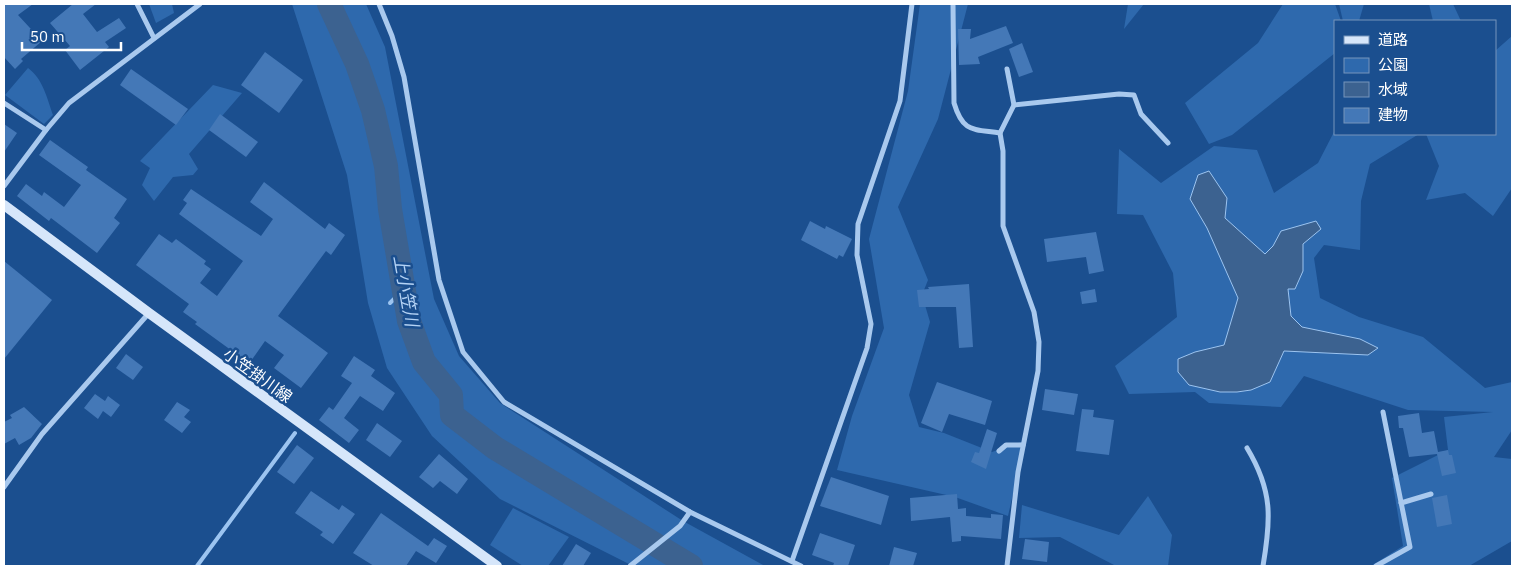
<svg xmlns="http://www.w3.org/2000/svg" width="1516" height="570" font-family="'IBM Plex Sans','Noto Sans JP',sans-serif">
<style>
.green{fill:#2e69ad}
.water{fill:#3c6290;stroke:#9cc4f0}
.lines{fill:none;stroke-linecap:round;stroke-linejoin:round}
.stream{stroke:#9cc4f0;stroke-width:4}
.river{stroke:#3c6290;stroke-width:24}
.building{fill:#4478b7}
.street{stroke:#a9c9ee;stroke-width:5}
.secondary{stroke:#d6e6fa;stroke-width:10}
.labels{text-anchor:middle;stroke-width:5;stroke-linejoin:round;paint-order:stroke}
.street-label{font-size:16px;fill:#fff;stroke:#1b4f8f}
.water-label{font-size:18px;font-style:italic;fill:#b5d3f5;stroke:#1b4f8f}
</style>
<rect width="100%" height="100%" fill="#1b4f8f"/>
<g class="green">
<path d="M 149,4 L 172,4 L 174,13 L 156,23 Z"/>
<path d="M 292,4 L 366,4 L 385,47 L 434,299 L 459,356 L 500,403 L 683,521 L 765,566 L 633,566 L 500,499 L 432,436 L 387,368 L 368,303 L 347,175 Z"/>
<path d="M 920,4 L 968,4 L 938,119 L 898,207 L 928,280 L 922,295 L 930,322 L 909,395 L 919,427 L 944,433 L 992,452 L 1021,442 L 1019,467 L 1008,516 L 955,497 L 837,470 L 852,416 L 884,328 L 869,239 L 908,91 Z"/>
<path d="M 1128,4 L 1144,4 L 1124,29 Z"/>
<path d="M 1283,4 L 1335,4 L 1341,21 L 1335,21 L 1335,53 L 1232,135 L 1209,144 L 1185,103 L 1258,43 Z"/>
<path d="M 1339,4 L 1364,4 L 1359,21 L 1343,21 Z"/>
<path d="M 1429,4 L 1453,4 L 1461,21 L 1433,21 Z"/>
<path d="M 1512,36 L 1512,188 L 1493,216 L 1465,193 L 1426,200 L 1439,166 L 1426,134 L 1495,134 L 1495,51 Z"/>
<path d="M 28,68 C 43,79 47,98 53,115 L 44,124 L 5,95 Z"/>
<path d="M 213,85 L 242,93 L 189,154 L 198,169 L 193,175 L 173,177 L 154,201 L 142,185 L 150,168 L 140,161 Z"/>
<path d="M 1335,130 L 1335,134 L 1419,134 L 1370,164 L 1361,201 L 1360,250 L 1324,245 L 1314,258 L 1320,298 L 1359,317 L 1423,337 L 1485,388 L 1512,382 L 1512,430 L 1494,457 L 1512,459 L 1512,541 L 1469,566 L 1371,566 L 1403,546 L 1392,478 L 1448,450 L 1444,417 L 1493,412 L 1408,410 L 1304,376 L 1281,407 L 1209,403 L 1195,392 L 1129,394 L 1115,366 L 1177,317 L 1173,273 L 1143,215 L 1117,214 L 1119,149 L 1161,183 L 1214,146 L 1257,150 L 1274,193 L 1318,163 Z"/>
<path d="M 1148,496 L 1172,535 L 1168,566 L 1116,566 L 1060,537 L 1019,538 L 1022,505 L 1119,535 Z"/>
<path d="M 513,508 L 569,537 L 548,566 L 523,566 L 490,545 Z"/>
</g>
<path class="water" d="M 1209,171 L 1227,198 L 1225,218 L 1265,254 L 1273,246 L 1281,231 L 1316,221 L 1321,229 L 1303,244 L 1303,271 L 1295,289 L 1288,289 L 1291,316 L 1302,327 L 1360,339 L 1378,348 L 1368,355 L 1284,351 L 1270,382 L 1251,390 L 1237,392 L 1220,392 L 1189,385 L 1178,372 L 1178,359 L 1195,352 L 1224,345 L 1238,298 L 1207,228 L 1190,199 L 1198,175 Z"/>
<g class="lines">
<g class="stream">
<path d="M 390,303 L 404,289"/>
<path d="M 197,566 L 295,433"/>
</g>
<path class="river" d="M 329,4 L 357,64 L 373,110 L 386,166 L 390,209 L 409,321 L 424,362 L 451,395 L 452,415 L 495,448 L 691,566"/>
</g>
<g class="building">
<path d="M 4,4 L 33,4 L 18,15 L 42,41 L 21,59 L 23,61 L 15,69 L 4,57 Z"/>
<path d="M 73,4 L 96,4 L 83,14 L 97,32 L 119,18 L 126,28 L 105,42 L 109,47 L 80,70 L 65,50 L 70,46 L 50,23 Z"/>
<path d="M 1006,26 L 1013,43 L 978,57 L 980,64 L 959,65 L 958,29 L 971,29 L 970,39 Z"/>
<path d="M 1022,43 L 1033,72 L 1019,77 L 1009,49 Z"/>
<path d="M 265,52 L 303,80 L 279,113 L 241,85 Z"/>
<path d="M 131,69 L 188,109 L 176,125 L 120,85 Z"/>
<path d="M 220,114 L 258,142 L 246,157 L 209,130 Z"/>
<path d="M 4,124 L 17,133 L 4,152 Z"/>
<path d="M 50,140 L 88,167 L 86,170 L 127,199 L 114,218 L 120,223 L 97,253 L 51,218 L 49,221 L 17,196 L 26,184 L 42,196 L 44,192 L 64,207 L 81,185 L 39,155 Z"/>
<path d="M 264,182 L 325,229 L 329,223 L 345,235 L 331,255 L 326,251 L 278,316 L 328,353 L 301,388 L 274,368 L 284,355 L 265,341 L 251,361 L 248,358 L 246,361 L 195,324 L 197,322 L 183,312 L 189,304 L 136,265 L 159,234 L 172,243 L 176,239 L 206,261 L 204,264 L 211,269 L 200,283 L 217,296 L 243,261 L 179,214 L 187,203 L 183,200 L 191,189 L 261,236 L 273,219 L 250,202 Z"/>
<path d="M 810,221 L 825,229 L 826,226 L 852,239 L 843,257 L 839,255 L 837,259 L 801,240 Z"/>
<path d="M 1096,232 L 1104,271 L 1089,274 L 1086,257 L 1047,262 L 1044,239 Z"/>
<path d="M 4,261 L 52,300 L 4,359 Z"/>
<path d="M 969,284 L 973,347 L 959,348 L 956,307 L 919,307 L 917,290 L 929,289 L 928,287 Z"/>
<path d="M 1095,289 L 1097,302 L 1082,304 L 1080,292 Z"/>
<path d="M 126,354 L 143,367 L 133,380 L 116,368 Z"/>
<path d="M 354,356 L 375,370 L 371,376 L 395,393 L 383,411 L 360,396 L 344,418 L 359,430 L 349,443 L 319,420 L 329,407 L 333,410 L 352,383 L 341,376 Z"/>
<path d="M 937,382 L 992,401 L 985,425 L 949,414 L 942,432 L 921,423 Z"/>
<path d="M 1045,389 L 1078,394 L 1074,415 L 1042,410 Z"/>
<path d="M 95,394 L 105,401 L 108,396 L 120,405 L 111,417 L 103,411 L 98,419 L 84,408 Z"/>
<path d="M 177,402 L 190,410 L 184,417 L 191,422 L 182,433 L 164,420 Z"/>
<path d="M 24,407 L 42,424 L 31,438 L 19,445 L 15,438 L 4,444 L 4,422 L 12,418 L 10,415 Z"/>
<path d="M 1082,409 L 1094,410 L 1093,417 L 1114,420 L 1109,455 L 1076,451 Z"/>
<path d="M 1419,413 L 1422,433 L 1434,431 L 1438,452 L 1448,450 L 1449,455 L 1452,455 L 1456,473 L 1442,476 L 1437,454 L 1409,457 L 1403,428 L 1399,428 L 1398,416 Z"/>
<path d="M 377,423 L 402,441 L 390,457 L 366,440 Z"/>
<path d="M 987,429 L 997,433 L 986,469 L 971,462 L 975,452 L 979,453 Z"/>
<path d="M 297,445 L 314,458 L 294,484 L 277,472 Z"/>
<path d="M 439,454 L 468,479 L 457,494 L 440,481 L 433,488 L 419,477 Z"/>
<path d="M 831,477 L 889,496 L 881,525 L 820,506 Z"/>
<path d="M 311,491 L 339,510 L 342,505 L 355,514 L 333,544 L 320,535 L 323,532 L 295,513 Z"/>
<path d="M 957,494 L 958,509 L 966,508 L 966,516 L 991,518 L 991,514 L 1003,515 L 1001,539 L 961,536 L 961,541 L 952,542 L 950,517 L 911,521 L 910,498 Z"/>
<path d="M 1447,495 L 1452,524 L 1437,527 L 1432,498 Z"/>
<path d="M 381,513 L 428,546 L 434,538 L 447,546 L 436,563 L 416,551 L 406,566 L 374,566 L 353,553 Z"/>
<path d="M 820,533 L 855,545 L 848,566 L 833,566 L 834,563 L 812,555 Z"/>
<path d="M 1025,539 L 1049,542 L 1047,562 L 1022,559 Z"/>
<path d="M 576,544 L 591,553 L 583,566 L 562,566 Z"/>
<path d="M 894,547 L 917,553 L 913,566 L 889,566 Z"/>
</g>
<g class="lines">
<g class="street">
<path d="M 137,4 L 154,38"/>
<path d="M 379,4 L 392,36 L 404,77 L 439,280 L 463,352 L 504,402 L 690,512 L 801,566"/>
<path d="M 953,4 L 954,103 C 963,133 973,129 1000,133 L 1003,151 L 1003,226 L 1034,312 L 1039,342 L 1038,371 L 1018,472 L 1007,566"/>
<path d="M 4,103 L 46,130"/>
<path d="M 1014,105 L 1119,94 L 1134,95 L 1141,114 L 1168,143"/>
<path d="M 1000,133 L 1014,105 L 1007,69"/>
<path d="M 4,186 L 46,130 L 69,103 L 200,4"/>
<path d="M 1247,448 C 1273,491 1271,519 1263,566"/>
<path d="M 999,451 L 1006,445 L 1023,445"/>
<path d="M 4,487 L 42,434 L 149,313"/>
<path d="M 1401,503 L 1431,494"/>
<path d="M 792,561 L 867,348 L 871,324 L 857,255 L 858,224 L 900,101 L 912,4"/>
<path d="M 630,566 L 680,526 L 690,512"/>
<path d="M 1376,566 L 1410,547 L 1383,412"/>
</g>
<path class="secondary" d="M 4,205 L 149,313 L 497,566"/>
</g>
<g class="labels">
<g class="street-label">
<text transform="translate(258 375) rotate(36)" y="6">小笠掛川線</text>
</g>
<g class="water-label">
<text transform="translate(406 291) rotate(80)" y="6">上小笠川</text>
</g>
</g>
<rect width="1516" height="570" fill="none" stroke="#ffffff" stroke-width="10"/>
<rect x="1334" y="20" width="162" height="115" fill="#1b4f8f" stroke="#7695bc"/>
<rect x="1344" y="36" width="25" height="8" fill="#d6e6fa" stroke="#7695bc"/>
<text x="1378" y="45" font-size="15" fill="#ffffff">道路</text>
<rect x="1344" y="58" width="25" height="15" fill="#2e69ad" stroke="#7695bc"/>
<text x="1378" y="70" font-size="15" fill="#ffffff">公園</text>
<rect x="1344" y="82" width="25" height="15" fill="#3c6290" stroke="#7695bc"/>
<text x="1378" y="95" font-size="15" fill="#ffffff">水域</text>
<rect x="1344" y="108" width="25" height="15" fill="#4478b7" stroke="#7695bc"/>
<text x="1378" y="120" font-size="15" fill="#ffffff">建物</text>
<path d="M22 42v8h99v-8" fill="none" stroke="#ffffff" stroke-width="2.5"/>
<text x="30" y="42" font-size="15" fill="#ffffff" stroke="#1b4f8f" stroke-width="4" paint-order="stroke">50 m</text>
</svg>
